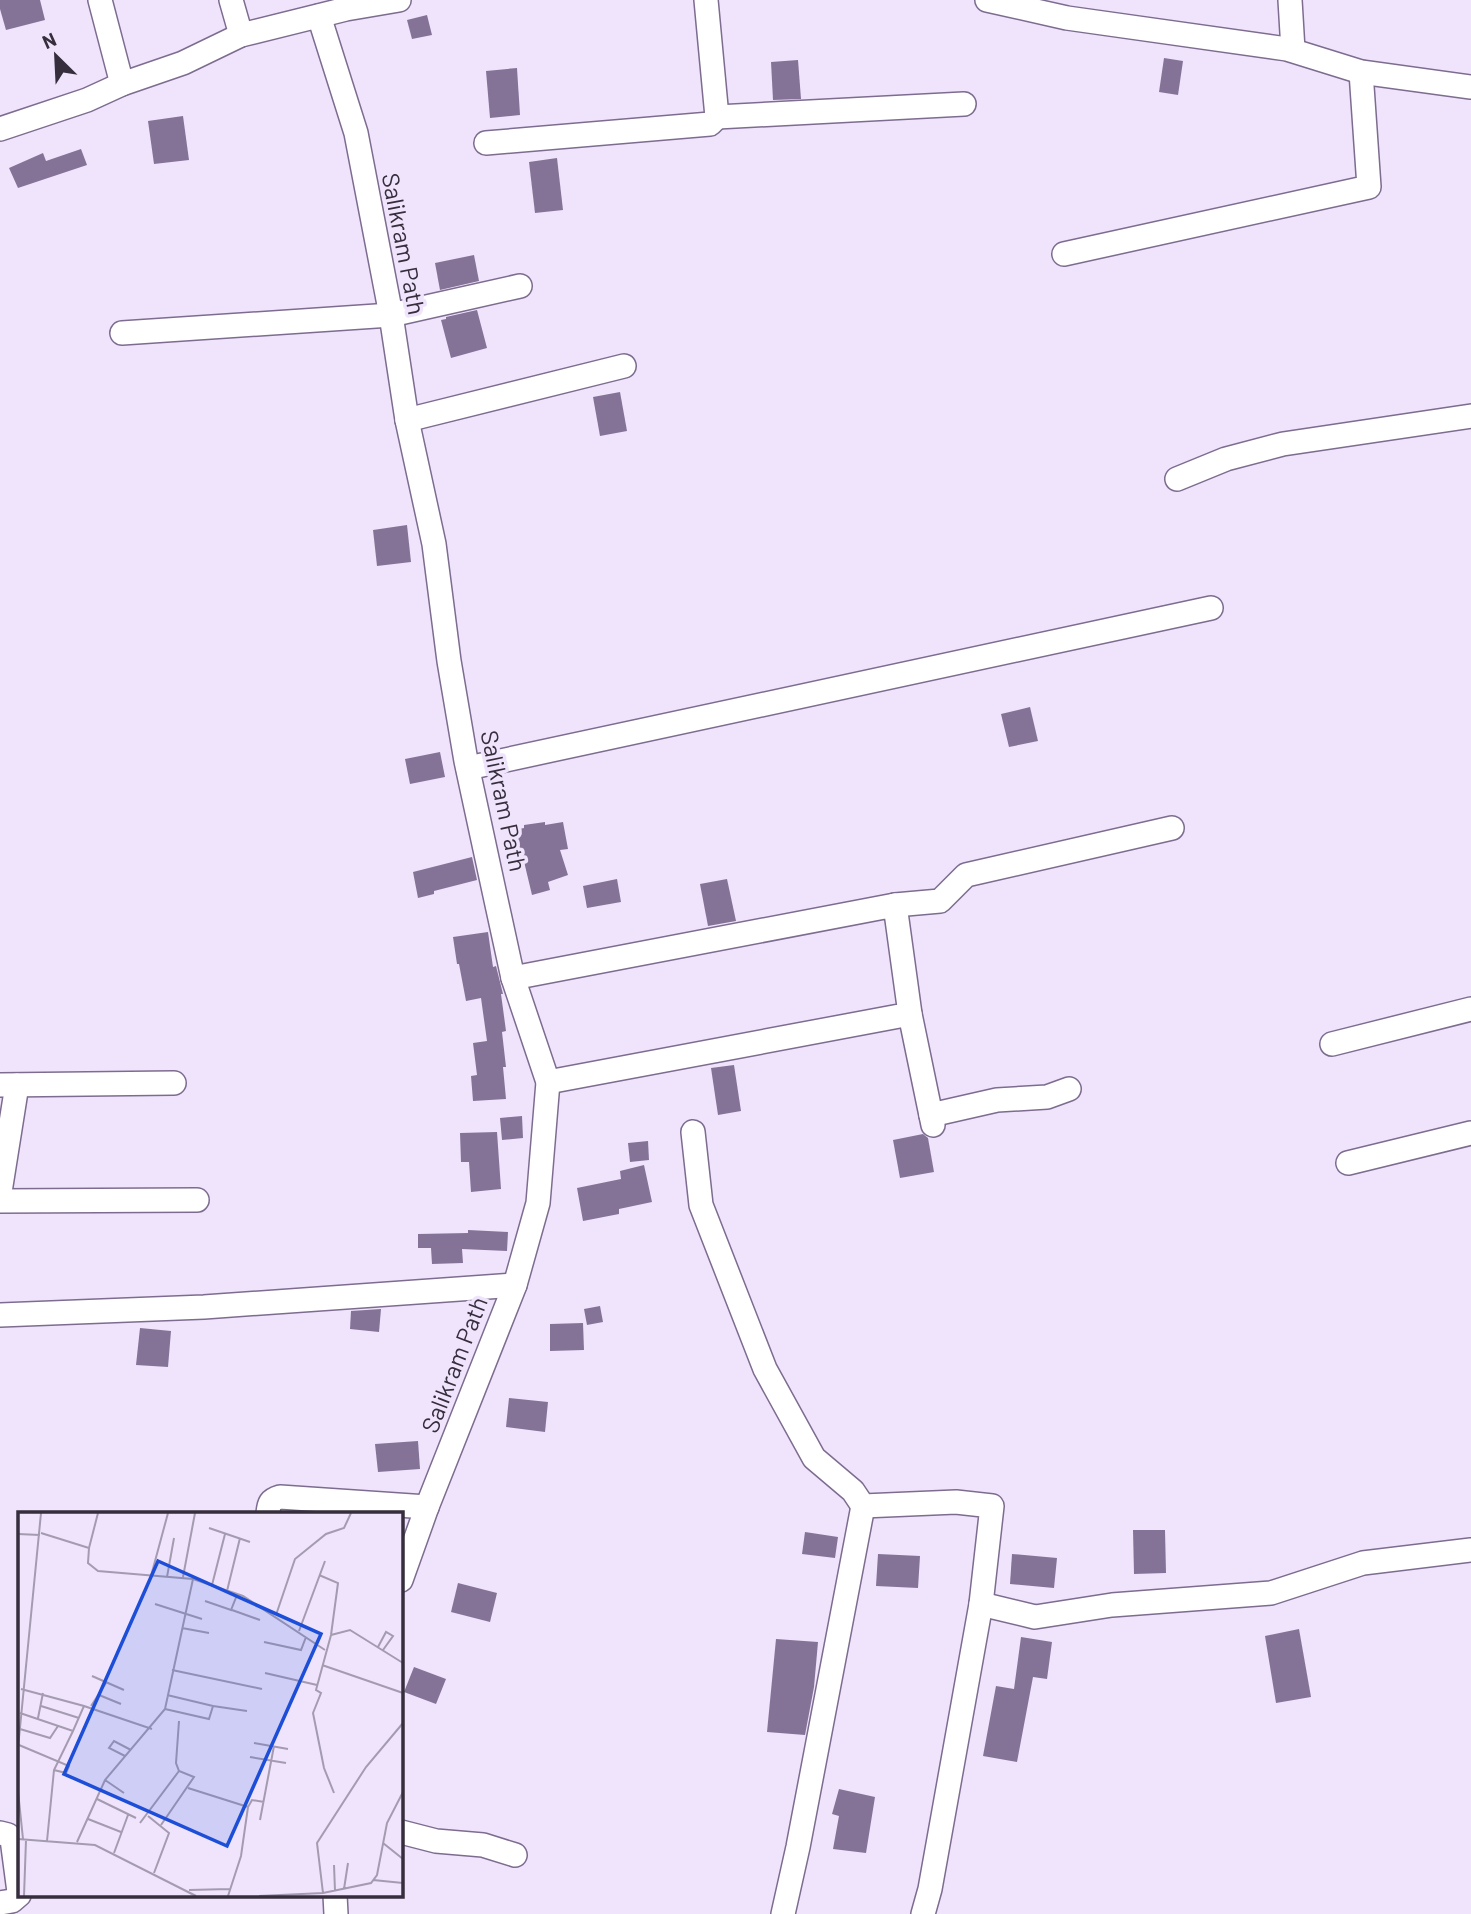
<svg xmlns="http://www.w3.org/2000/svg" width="1471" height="1914" font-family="Barlow,sans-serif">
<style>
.building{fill:#857397}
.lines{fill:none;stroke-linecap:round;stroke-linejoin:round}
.street-casing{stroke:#7d6c8f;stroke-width:26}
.street{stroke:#fff;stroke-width:23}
.labels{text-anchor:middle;stroke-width:7;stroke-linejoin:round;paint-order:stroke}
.street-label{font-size:24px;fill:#362e3d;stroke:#efe4fc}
.inset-road{fill:none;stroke:#a59bb0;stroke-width:2}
.view{fill:#1d4ed8;fill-opacity:0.15;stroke:#1d4ed8;stroke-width:3.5}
.inset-edge{fill:none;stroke:#362e3d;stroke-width:3.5}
</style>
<rect width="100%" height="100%" fill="#efe4fc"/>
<g class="building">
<path d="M 0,0 L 40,0 L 45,20 L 6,30 L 0,9 Z"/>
<path d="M 427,15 L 432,35 L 412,39 L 407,20 Z"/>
<path d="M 1164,58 L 1183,61 L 1178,95 L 1159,92 Z"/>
<path d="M 798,60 L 801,99 L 773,100 L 771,62 Z"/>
<path d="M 517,68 L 520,115 L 490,118 L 486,71 Z"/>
<path d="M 183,116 L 189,160 L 154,164 L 148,121 Z"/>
<path d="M 81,149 L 87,165 L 18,188 L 9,168 L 43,153 L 46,161 Z"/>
<path d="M 557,158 L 563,210 L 535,213 L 529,162 Z"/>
<path d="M 474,255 L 479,281 L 440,290 L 435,263 Z"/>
<path d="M 477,310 L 487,348 L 451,358 L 441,320 L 446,319 L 446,317 Z"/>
<path d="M 620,392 L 627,431 L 600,436 L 593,397 Z"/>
<path d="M 407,525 L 411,562 L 377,566 L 373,530 Z"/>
<path d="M 1030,707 L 1038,741 L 1009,747 L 1001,714 Z"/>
<path d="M 440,752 L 445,777 L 410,784 L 405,759 Z"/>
<path d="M 545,822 L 545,825 L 563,822 L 568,849 L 560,850 L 568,875 L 548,882 L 550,890 L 532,895 L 521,849 L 513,851 L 509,831 L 524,828 L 524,825 Z"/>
<path d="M 472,857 L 477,880 L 434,891 L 434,894 L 418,898 L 413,872 Z"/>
<path d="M 617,879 L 621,902 L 587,908 L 583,886 Z"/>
<path d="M 727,879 L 736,921 L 708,926 L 700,884 Z"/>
<path d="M 488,932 L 493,967 L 496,966 L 503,994 L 501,994 L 506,1031 L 502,1032 L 506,1067 L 503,1067 L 506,1099 L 473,1101 L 471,1076 L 477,1075 L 473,1043 L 487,1041 L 481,998 L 466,1001 L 459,964 L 457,964 L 453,937 Z"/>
<path d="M 734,1065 L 741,1111 L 718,1115 L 711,1068 Z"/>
<path d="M 522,1116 L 523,1138 L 502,1140 L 500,1118 Z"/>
<path d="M 497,1132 L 501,1189 L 471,1192 L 469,1162 L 461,1162 L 460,1133 Z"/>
<path d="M 923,1134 L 928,1138 L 934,1172 L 900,1178 L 893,1140 Z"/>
<path d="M 648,1141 L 649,1160 L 630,1162 L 628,1143 Z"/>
<path d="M 644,1165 L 652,1202 L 619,1209 L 619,1214 L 583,1221 L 577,1188 L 621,1179 L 620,1171 Z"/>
<path d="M 468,1230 L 508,1232 L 507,1251 L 462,1249 L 463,1263 L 432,1264 L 431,1248 L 418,1248 L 418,1234 L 468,1233 Z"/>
<path d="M 600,1306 L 603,1322 L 587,1325 L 584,1309 Z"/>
<path d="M 381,1309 L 379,1332 L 350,1329 L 351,1311 Z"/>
<path d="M 583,1323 L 584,1350 L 550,1351 L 550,1324 Z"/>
<path d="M 140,1328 L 171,1331 L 168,1367 L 136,1365 Z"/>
<path d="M 509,1398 L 548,1402 L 545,1432 L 506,1427 Z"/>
<path d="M 418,1441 L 420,1469 L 378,1472 L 375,1444 Z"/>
<path d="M 1133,1530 L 1165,1530 L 1166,1573 L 1134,1574 Z"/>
<path d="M 805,1532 L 838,1537 L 835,1558 L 802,1554 Z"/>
<path d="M 878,1554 L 920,1556 L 918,1588 L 876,1586 Z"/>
<path d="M 1012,1554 L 1057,1558 L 1054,1588 L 1010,1584 Z"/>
<path d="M 458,1583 L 497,1593 L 490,1622 L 451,1612 Z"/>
<path d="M 1299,1629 L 1311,1697 L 1276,1703 L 1265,1636 Z"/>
<path d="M 1021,1637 L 1052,1642 L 1047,1679 L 1033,1677 L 1017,1762 L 983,1756 L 996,1686 L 1014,1689 Z"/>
<path d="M 776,1639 L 818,1642 L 814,1687 L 805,1735 L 767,1732 Z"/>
<path d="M 414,1667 L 446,1679 L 436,1704 L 404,1692 Z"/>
<path d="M 839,1789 L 875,1797 L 866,1853 L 833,1849 L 839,1816 L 832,1814 Z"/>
</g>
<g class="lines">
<defs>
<g id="street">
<path d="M 100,0 L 122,84"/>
<path d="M 231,0 L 241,35"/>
<path d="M 987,0 L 1067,18 L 1287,49 L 1361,72 L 1471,87"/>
<path d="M 1290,0 L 1293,50"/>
<path d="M 319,16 L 356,133 L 391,315 L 407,420 L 434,544 L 449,661 L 466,761 L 496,900 L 513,978 L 548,1082 L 538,1203 L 515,1285 L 427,1507 L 401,1580"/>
<path d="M 717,117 L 964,104"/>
<path d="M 0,129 L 87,100 L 122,84 L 183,63 L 241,35 L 346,9 L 399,0"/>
<path d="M 486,143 L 710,124 L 717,117 L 706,0"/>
<path d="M 1064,254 L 1369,187 L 1361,72"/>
<path d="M 122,333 L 391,315 L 520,286"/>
<path d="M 407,420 L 624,366"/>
<path d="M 1177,479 L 1226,459 L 1283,444 L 1471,416"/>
<path d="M 468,768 L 1211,608"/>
<path d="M 895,905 L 940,901 L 966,875 L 1172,828"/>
<path d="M 513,978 L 895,905 L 910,1014 L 548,1082"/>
<path d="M 910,1014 L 933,1125"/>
<path d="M 1332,1044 L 1471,1009"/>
<path d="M 0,1085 L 174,1083"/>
<path d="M 931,1115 L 997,1100 L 1047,1097 L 1069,1089"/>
<path d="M 693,1132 L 701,1205 L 765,1369 L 814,1458 L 853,1491 L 863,1506 L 956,1502 L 992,1506 L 981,1604 L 930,1889 L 923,1914"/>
<path d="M 1348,1163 L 1471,1133"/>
<path d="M 0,1192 L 17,1085"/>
<path d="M 0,1201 L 197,1200"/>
<path d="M 0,1315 L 204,1307 L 515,1285"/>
<path d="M 268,1513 C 269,1503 270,1500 280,1497 L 427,1507"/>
<path d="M 981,1604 L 1035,1617 L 1112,1605 L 1271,1593 L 1363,1563 L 1471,1550"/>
<path d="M 401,1832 L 436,1841 L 483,1845 L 515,1855"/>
<path d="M 0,1833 L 8,1835 L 12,1839 L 19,1892"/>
<path d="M 335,1895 L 336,1914"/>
<path d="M 0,1903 L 12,1901 L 19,1895"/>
<path d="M 783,1914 L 798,1847 L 863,1506"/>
</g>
</defs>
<use href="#street" class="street-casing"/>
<use href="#street" class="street"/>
</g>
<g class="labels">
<g class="street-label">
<text transform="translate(403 244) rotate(79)" y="8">Salikram Path</text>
<text transform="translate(503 801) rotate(78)" y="8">Salikram Path</text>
<text transform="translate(455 1365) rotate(-69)" y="8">Salikram Path</text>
</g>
</g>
<g transform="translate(18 1512)">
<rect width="385" height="385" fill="#efe4fc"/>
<path class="inset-road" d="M 191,16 L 232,30M 23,21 L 71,36 L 70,51 L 80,59 L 175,67 L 225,84 L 307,138M 0,22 L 22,23M 71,36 L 80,1M 301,63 L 320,71 L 313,123 L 298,178 L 303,181 L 295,201 L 306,256 L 316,281M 133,64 L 150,1M 149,65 L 156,26M 165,65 L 177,1M 194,73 L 207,22M 209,79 L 222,26M 187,89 L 213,98 L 219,83M 137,92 L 184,107M 214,98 L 242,108M 258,103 L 277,47 L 308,22 L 326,16 L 333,1M 164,116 L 191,121M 281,119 L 307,49M 313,123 L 332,118 L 385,151M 246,130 L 283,138 L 288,125M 360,135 L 368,120 L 375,124 L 365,138M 304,153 L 385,181M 154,158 L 244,177M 247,161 L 299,173M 74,164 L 106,178M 81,183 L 103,192M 23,194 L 61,206M 66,194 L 134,217M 73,194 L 88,171M 195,194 L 229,199M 147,197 L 191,207 L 195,194 L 149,183M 2,201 L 55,219 L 66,194 L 3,177M 20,206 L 25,181M 2,217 L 32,226 L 40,214M 236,231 L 270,237M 1,233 L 51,254 L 48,261 L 36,258M 0,236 L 23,1M 107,244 L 91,236 L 96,229 L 113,238M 232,245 L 268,251M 87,268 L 106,281M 170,276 L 230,295 L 234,288 L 246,290M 0,279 L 5,327M 79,287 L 118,306M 130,304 L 151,321 L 136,361M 70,307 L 103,320M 242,308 L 256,234M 122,311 L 161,259M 143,313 L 176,265 L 161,259 L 158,251 L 161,209M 0,327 L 77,333 L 178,384M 29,329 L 36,258 L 55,219M 59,330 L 87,268 L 147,197 L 175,67M 365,331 L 385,347M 96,341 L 110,303M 316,353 L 317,379M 355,368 L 385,371M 326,377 L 330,351M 171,378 L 212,377M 305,381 L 299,331 L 348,255 L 385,211M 6,384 L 8,328M 210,384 L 223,344 L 230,295M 241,384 L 305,381 L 353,371 L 359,363 L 369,311 L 385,280"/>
<path class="view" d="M 140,49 L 303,122 L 209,334 L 46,262 Z"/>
<rect width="385" height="385" class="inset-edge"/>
</g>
<g transform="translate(56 56) rotate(336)" stroke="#efe4fc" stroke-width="5" paint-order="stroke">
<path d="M0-5L12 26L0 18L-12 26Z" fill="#362e3d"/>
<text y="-10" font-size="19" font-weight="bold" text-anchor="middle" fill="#362e3d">N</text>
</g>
</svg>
